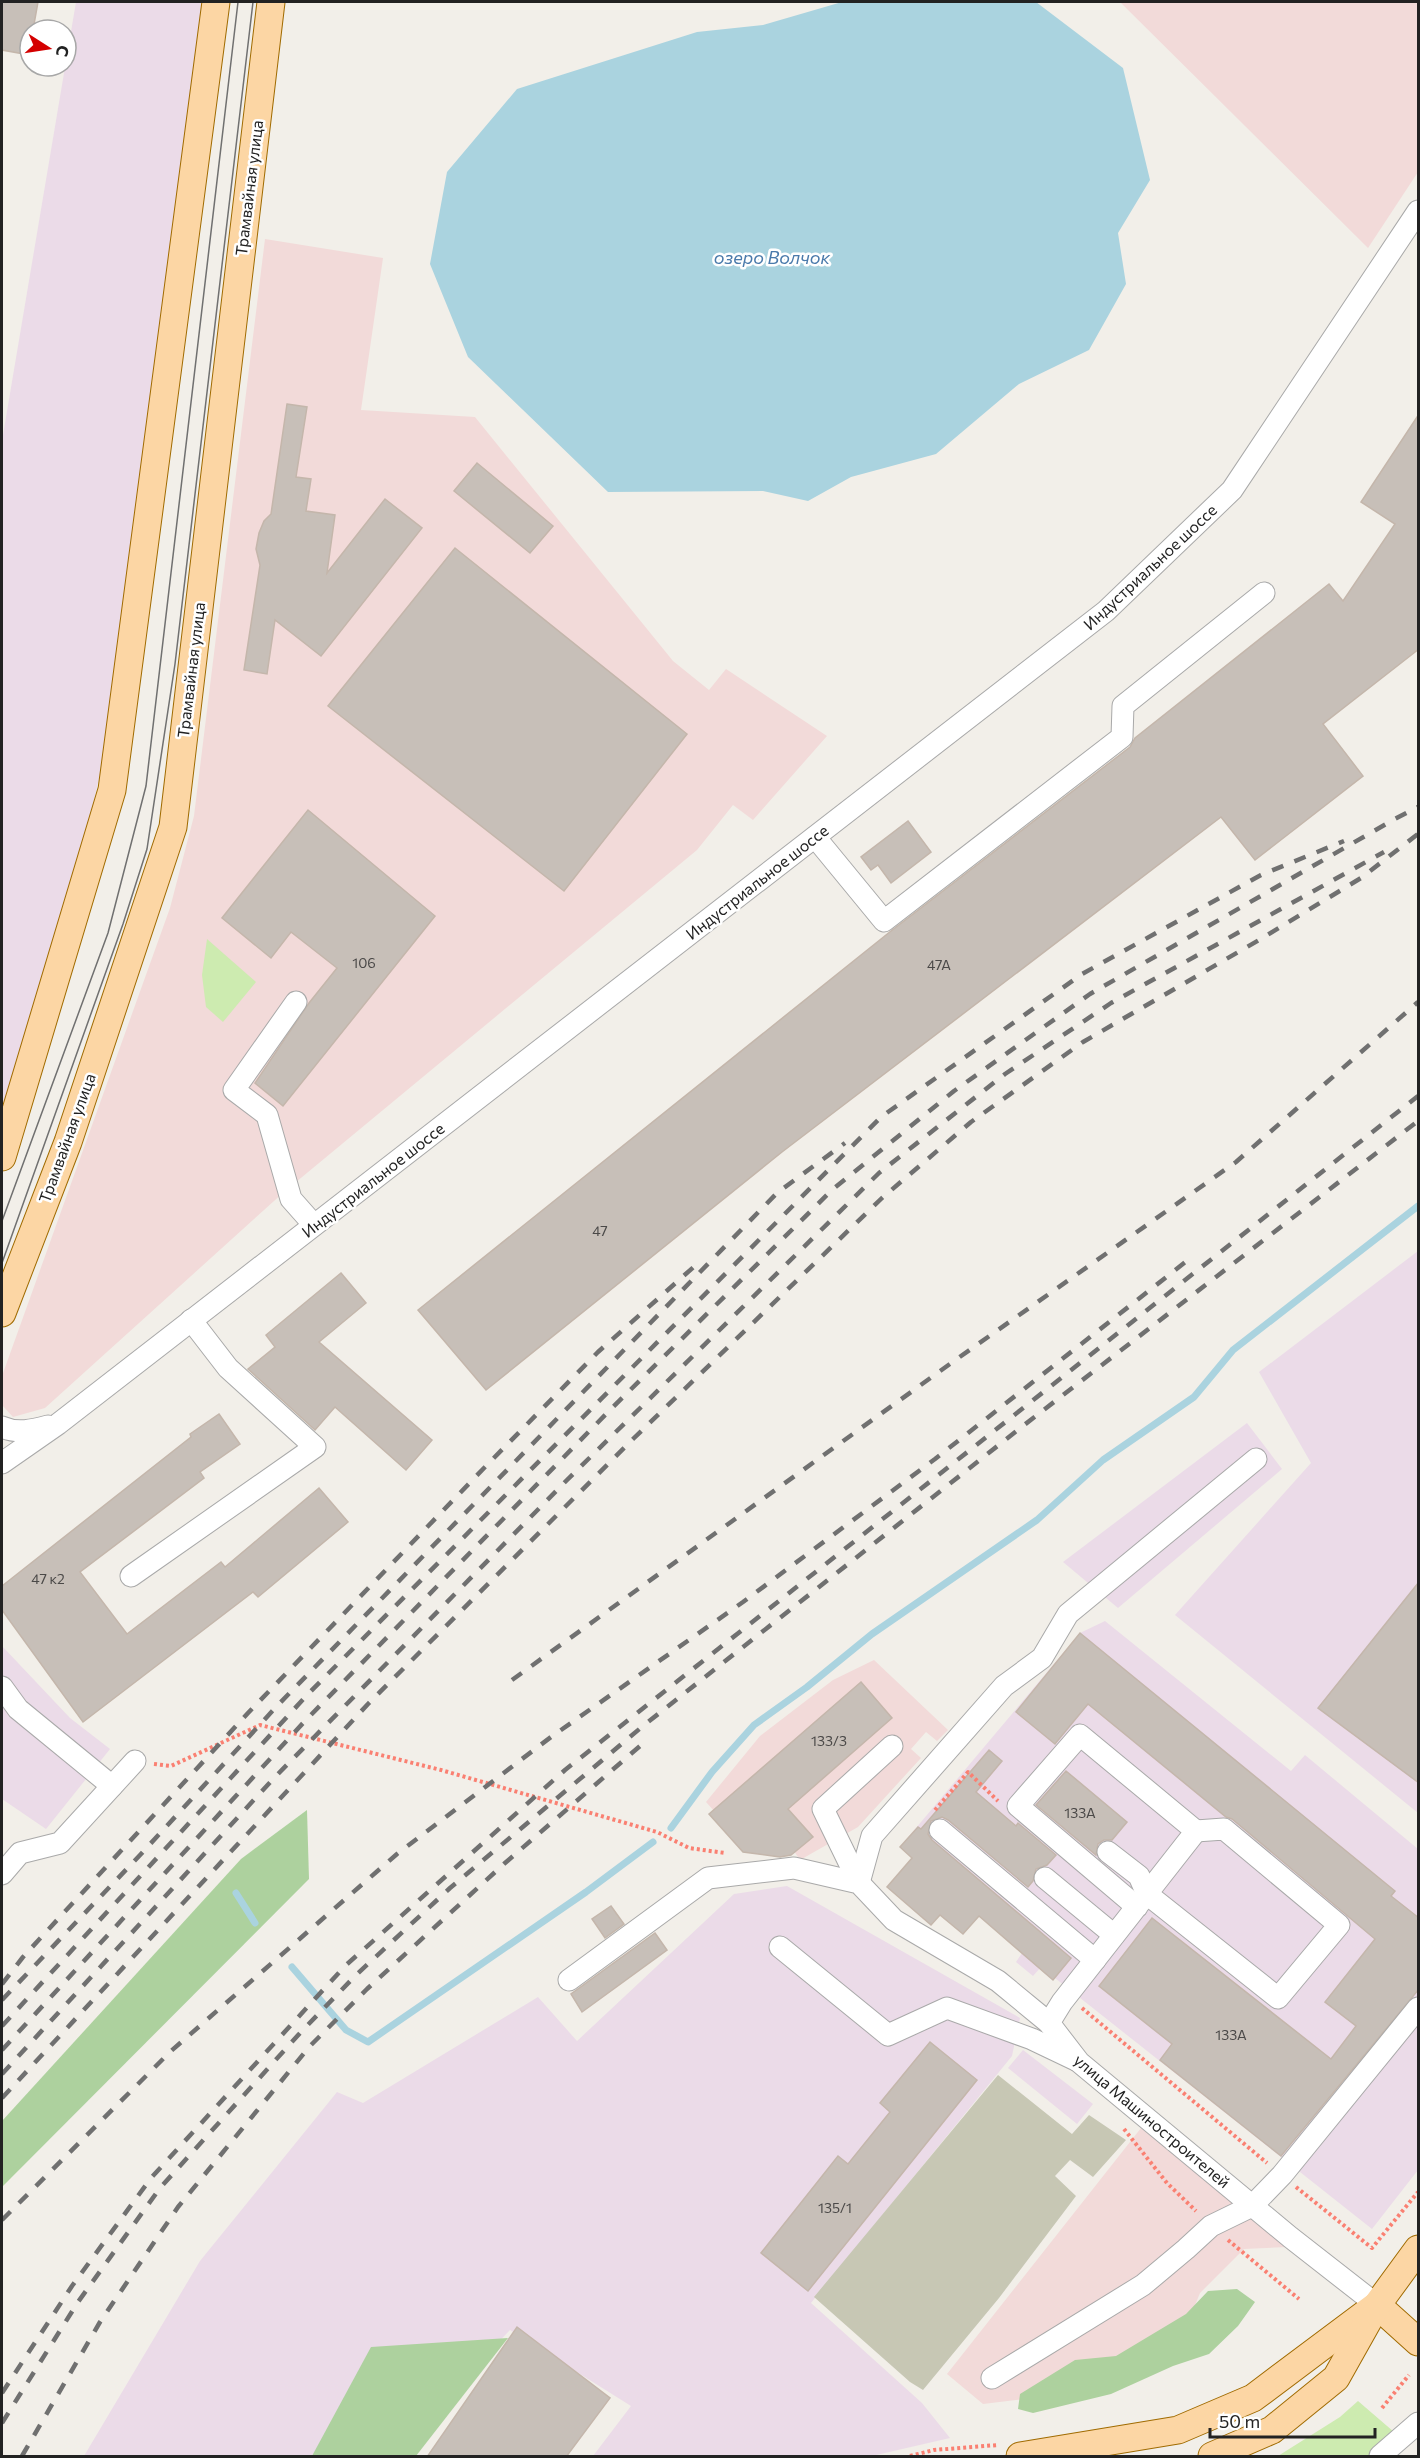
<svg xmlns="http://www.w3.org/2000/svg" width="1420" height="2458" font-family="Commissioner,sans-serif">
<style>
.commercial{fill:#f2dad9}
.industrial{fill:#ebdbe8}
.construction{fill:#c7c7b4}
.grass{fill:#cdebb0}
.forest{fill:#add19e}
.water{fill:#aad3df}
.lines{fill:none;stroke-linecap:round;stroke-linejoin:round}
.stream{stroke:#aad3df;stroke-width:7}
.building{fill:#c7bfb8;stroke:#c4b6ab;stroke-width:1.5}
.minor-casing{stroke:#a9a9a9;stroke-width:23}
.major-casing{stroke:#a06b00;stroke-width:29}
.path{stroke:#fa8072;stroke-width:4;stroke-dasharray:3 3;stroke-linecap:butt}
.minor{stroke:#fff;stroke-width:21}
.major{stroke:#fcd6a4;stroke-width:27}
.tram{stroke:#707070;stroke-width:1.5}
.rail{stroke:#707070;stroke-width:4.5;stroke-dasharray:12 12;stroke-linecap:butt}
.labels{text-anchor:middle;stroke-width:5;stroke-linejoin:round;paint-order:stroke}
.number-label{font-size:14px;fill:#4b4948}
.street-label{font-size:16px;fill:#222;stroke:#fff}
.water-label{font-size:18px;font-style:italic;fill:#4a7aab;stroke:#fff}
</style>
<rect width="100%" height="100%" fill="#f2efe9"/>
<g class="commercial">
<path d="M 1120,2 L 1418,2 L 1418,172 L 1368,248 Z"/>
<path d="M 265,239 L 383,258 L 361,410 L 475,417 L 673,661 L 709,690 L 726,669 L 827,736 L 753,820 L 733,805 L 697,850 L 284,1192 L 45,1408 L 13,1417 L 2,1405 L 2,1376 L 170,908 L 194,816 Z"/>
<path d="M 874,1660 L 948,1730 L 937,1741 L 926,1732 L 911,1749 L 921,1758 L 858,1827 L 800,1860 L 779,1829 L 751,1852 L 706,1802 L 760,1736 L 833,1680 Z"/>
<path d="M 1141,2128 L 1287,2247 L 1244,2249 L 1200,2293 L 1191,2315 L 1113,2363 L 1024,2399 L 983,2404 L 947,2374 Z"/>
</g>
<g class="industrial">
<path d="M 76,2 L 205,2 L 124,667 L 83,849 L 23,1054 L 2,1110 L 2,441 Z"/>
<path d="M 1418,1251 L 1418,1813 L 1175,1615 L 1311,1463 L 1259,1372 Z"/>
<path d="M 1247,1423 L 1282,1469 L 1118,1608 L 1063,1562 Z"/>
<path d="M 1105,1621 L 1291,1771 L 1305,1755 L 1418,1849 L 1418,2170 L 1372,2229 L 1041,1967 L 1033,1976 L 1016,1962 L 1022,1953 L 900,1847 L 1080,1633 Z"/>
<path d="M 2,1646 L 70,1718 L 110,1749 L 46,1829 L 2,1799 Z"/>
<path d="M 787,1886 L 1020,2018 L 1012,2056 L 811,2303 L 922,2403 L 950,2438 L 872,2456 L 593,2456 L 631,2406 L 510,2330 L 389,2456 L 84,2456 L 200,2261 L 337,2092 L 363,2103 L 538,1997 L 577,2041 L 734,1894 Z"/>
<path d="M 1023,2050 L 1093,2104 L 1077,2124 L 1008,2068 Z"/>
</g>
<path class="construction" d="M 998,2075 L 1072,2134 L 1089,2115 L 1126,2140 L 1093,2177 L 1070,2160 L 1055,2176 L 1076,2196 L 999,2298 L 923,2390 L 910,2382 L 814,2297 Z"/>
<g class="grass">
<path d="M 207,939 L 256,982 L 223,1022 L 206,1007 L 202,975 Z"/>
<path d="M 1358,2401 L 1394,2432 L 1370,2456 L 1278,2456 L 1340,2417 Z"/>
</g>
<g class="forest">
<path d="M 307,1810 L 309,1879 L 2,2187 L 2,2121 L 241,1859 Z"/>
<path d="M 1237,2289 L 1255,2302 L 1238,2326 L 1209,2354 L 1173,2366 L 1111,2394 L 1033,2413 L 1018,2409 L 1020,2394 L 1075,2360 L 1116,2356 L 1186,2314 L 1208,2291 Z"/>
<path d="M 508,2338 L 416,2456 L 312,2456 L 371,2347 Z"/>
</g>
<path class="water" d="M 842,2 L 1036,2 L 1123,68 L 1150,180 L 1118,233 L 1126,284 L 1089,350 L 1019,384 L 936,454 L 851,477 L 808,501 L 763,491 L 608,492 L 468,357 L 430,264 L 447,172 L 517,89 L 697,32 L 763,25 Z"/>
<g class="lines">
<g class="stream">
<path d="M 671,1828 L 712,1772 L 754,1725 L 807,1687 L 872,1634 L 1037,1520 L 1103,1460 L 1194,1397 L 1233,1350 L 1418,1206"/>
<path d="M 236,1893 L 255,1923"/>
<path d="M 292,1967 L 346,2030 L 368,2042 L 586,1892 L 653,1842"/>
</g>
</g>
<g class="building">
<path d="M 2,2 L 38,2 L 33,30 L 30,30 L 30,55 L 2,50 Z"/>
<path d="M 287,404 L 307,407 L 296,477 L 311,479 L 306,511 L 335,515 L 327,573 L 385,499 L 422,528 L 321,656 L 275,620 L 267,674 L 244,670 L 260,565 L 256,549 L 259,533 L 264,521 L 271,514 Z"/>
<path d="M 1419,414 L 1419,649 L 1323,724 L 1363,776 L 1255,860 L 1221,817 L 782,1152 L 486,1390 L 418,1310 L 891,931 L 1130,747 L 1135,738 L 1329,584 L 1343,601 L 1395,524 L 1361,502 Z"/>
<path d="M 477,463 L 553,526 L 530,553 L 454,491 Z"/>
<path d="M 455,548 L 687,734 L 564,891 L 328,706 Z"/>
<path d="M 308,810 L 435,916 L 283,1106 L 255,1083 L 309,1003 L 337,968 L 291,932 L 271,958 L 222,918 Z"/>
<path d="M 908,821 L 931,852 L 891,883 L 878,865 L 871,870 L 861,857 Z"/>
<path d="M 341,1273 L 366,1303 L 319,1342 L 432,1440 L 406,1470 L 335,1407 L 315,1430 L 248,1369 L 275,1347 L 266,1335 Z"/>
<path d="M 219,1414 L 240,1444 L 200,1472 L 204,1478 L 80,1572 L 127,1634 L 221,1562 L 225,1567 L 319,1488 L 348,1522 L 258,1597 L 253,1592 L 83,1722 L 2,1610 L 2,1586 L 191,1437 L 190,1434 Z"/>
<path d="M 1419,1582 L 1419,1783 L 1318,1708 Z"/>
<path d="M 1080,1633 L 1395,1891 L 1391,1896 L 1419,1918 L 1419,1989 L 1281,2156 L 1160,2060 L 1172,2044 L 1099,1986 L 1152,1918 L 1331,2059 L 1356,2026 L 1325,2002 L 1375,1939 L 1232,1819 L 1226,1817 L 1088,1704 L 1055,1744 L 1016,1712 Z"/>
<path d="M 861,1682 L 892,1718 L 788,1809 L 813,1837 L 791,1855 L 780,1857 L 743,1852 L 709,1814 Z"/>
<path d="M 989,1750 L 1002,1761 L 976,1792 L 1016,1826 L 1018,1823 L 1056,1855 L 1047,1865 L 1036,1869 L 1033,1881 L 1028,1887 L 948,1820 L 942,1817 L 931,1821 L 928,1834 L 932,1840 L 1071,1958 L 1053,1980 L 979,1916 L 963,1934 L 940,1915 L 931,1925 L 887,1887 L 912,1858 L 900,1847 L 918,1827 L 921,1829 Z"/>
<path d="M 1066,1771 L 1127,1822 L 1112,1840 L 1104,1840 L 1098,1844 L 1096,1855 L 1036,1805 Z"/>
<path d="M 611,1906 L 624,1924 L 605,1938 L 592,1919 Z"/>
<path d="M 655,1933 L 667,1950 L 582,2012 L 571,1994 Z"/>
<path d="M 930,2042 L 977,2080 L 808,2291 L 761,2253 L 838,2156 L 848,2164 L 890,2112 L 880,2103 Z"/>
<path d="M 517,2327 L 610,2398 L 566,2457 L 427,2457 Z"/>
</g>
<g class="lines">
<defs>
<g id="minor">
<path d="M 815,837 L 884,921 L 1122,737 L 1123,706 L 1264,593"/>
<path d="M 296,1002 L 234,1090 L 267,1115 L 291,1199 L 314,1225"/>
<path d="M 2,1427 C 17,1434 33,1430 48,1426"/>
<path d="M 2,1463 L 58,1424 L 1106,611 L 1232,490 L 1418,211"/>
<path d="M 131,1576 L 315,1447 L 228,1368 L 191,1320"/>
<path d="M 2,1687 L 18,1709 L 112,1786"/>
<path d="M 940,1830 L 1095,1960"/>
<path d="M 1108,1852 L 1139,1876 L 1147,1894 L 1278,1998 L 1339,1925 L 1224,1829 L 1196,1831"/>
<path d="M 2,1874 L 20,1853 L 60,1843 L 135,1761"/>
<path d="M 1045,1878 L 1114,1935"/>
<path d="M 859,1883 L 872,1836 L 1004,1686 L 1042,1658 L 1068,1614 L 1256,1459"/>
<path d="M 859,1883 L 823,1809 L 892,1746"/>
<path d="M 780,1947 L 888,2035 L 947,2008 L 1032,2039 L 1076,2060"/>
<path d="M 569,1980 L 708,1878 L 794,1868 L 859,1883 L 894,1920 L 998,1981 L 1049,2023 L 1079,2062 L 1290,2237 L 1377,2305"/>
<path d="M 1049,2023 L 1062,2002 L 1196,1831 L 1080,1735 L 1018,1806 L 1137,1907"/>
<path d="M 992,2378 L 1143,2285 L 1186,2249 L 1211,2226 L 1252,2206 L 1282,2175 L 1418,2008"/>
<path d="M 1380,2456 L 1418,2423"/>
</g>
<g id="major">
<path d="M 2,1157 L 112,790 L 216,2"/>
<path d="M 2,1313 L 68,1142 L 173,827 L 271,2"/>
<path d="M 1377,2305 L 1418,2342"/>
<path d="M 1020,2456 L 1178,2430 L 1253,2398 L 1377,2305"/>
<path d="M 1212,2456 L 1272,2430 L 1336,2378 L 1377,2305 L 1418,2249"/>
</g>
</defs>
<use href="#minor" class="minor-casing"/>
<use href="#major" class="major-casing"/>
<g class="path">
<path d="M 154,1764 L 171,1766 L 260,1725 L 441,1770 L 657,1832 L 689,1848 L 725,1853"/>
<path d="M 935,1810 L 968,1772 L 998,1801"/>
<path d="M 1082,2008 L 1267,2163"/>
<path d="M 1124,2129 L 1167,2183 L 1196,2211"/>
<path d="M 1296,2187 L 1372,2248 L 1418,2192"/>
<path d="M 1228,2240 L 1299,2299"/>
<path d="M 1382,2408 L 1409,2375"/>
<path d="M 910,2456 L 934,2450 L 998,2445"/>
</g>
<use href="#minor" class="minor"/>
<use href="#major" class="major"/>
<g class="tram">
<path d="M 2,1221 L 108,933 L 146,786 L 238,2"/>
<path d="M 2,1263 L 123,924 L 147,849 L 175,664 L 253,2"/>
</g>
<g class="rail">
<path d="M 512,1680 L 954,1361 L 1236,1162 L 1418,1002"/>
<path d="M 2,1984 L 23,1957 L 248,1713 L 485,1467 L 598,1352 L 697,1264"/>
<path d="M 2,2000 L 141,1854 L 277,1706 L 777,1193 L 845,1143"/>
<path d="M 2,2026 L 309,1693 L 881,1117 L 1082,974 L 1261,875 L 1344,841"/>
<path d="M 2,2050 L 304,1722 L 611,1409 L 832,1190 L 954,1091 L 1090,994 L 1393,820 L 1418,807"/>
<path d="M 2,2074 L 274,1778 L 567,1480 L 879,1173 L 1005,1074 L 1111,1003 L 1384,852"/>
<path d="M 2,2098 L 368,1704 L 633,1439 L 882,1198 L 971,1122 L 1083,1042 L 1259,940 L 1361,878 L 1418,834"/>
<path d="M 2,2220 L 171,2051 L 397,1854 L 551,1737 L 743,1602 L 935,1459 L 1188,1260"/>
<path d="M 2,2393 L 72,2286 L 151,2178 L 345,1966 L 565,1770 L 1418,1096"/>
<path d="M 2,2423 L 78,2302 L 160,2188 L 300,2033 L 355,1976 L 450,1888 L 643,1726 L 1019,1429 L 1418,1121"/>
<path d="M 22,2456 L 100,2322 L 178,2207 L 310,2046 L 367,1989 L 505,1863 L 640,1746"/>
</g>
</g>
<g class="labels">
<g class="number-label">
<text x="364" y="968">106</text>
<text x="939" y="970">47А</text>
<text x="600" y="1236">47</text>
<text x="48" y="1584">47 к2</text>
<text x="829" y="1746">133/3</text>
<text x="1080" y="1818">133А</text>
<text x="1231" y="2040">133А</text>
<text x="835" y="2213">135/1</text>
</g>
<g class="street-label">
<text transform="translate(249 188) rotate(-83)" y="6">Трамвайная улица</text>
<text transform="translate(1150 567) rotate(-43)" y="6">Индустриальное шоссе</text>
<text transform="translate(191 670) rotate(-83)" y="6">Трамвайная улица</text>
<text transform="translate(757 882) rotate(-38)" y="6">Индустриальное шоссе</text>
<text transform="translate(67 1138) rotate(-70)" y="6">Трамвайная улица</text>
<text transform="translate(373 1180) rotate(-38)" y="6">Индустриальное шоссе</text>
<text transform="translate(1152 2121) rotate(40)" y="6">улица Машиностроителей</text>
</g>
<g class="water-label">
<text x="772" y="264">озеро Волчок</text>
</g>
</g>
<rect width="1420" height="2458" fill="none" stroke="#222222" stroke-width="6"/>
<g transform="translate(48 48) rotate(102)"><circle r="28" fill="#ffffff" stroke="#a7a7a7" stroke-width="1.5"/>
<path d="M0-4.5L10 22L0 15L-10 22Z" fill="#d40000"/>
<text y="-9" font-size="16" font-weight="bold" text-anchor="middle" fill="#222222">С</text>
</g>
<path d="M1210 2428v9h165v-9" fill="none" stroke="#222222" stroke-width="3"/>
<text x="1219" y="2428" font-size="18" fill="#222222" stroke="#ffffff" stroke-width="4.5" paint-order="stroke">50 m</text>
</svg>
